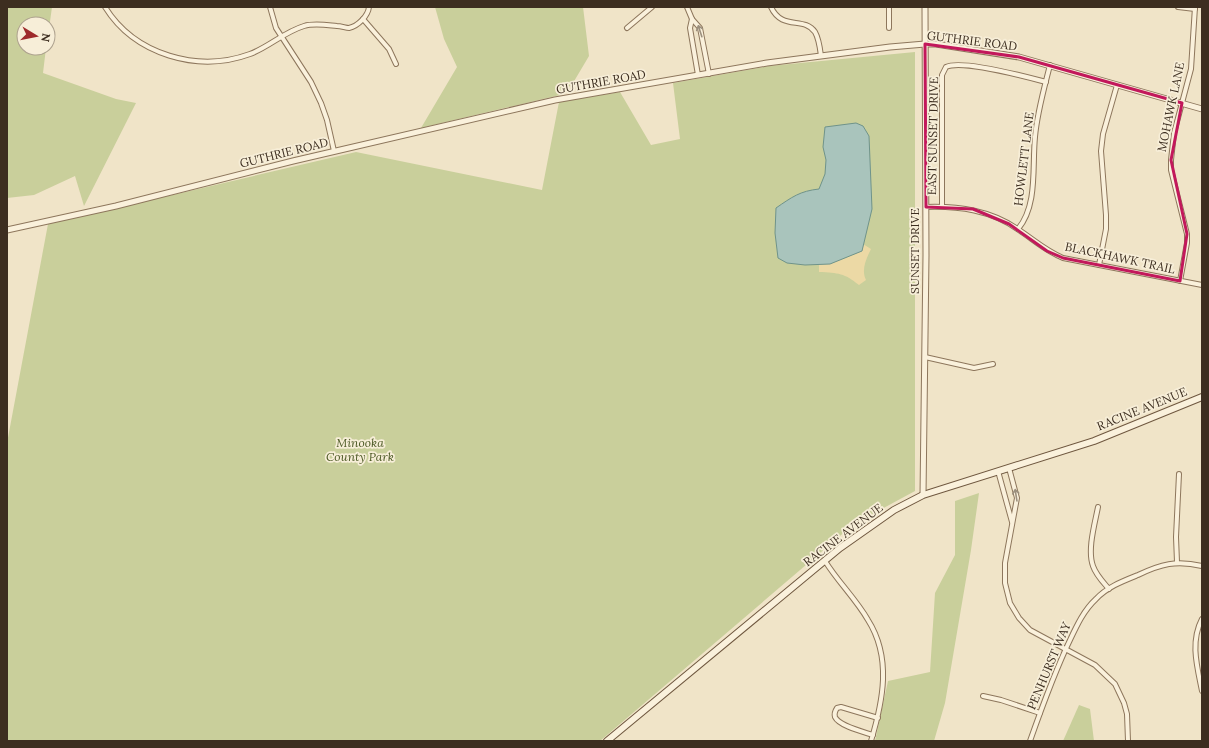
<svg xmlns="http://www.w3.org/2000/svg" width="1209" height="748" font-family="Lora,serif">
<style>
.green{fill:#c9cf9b}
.sand{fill:#ecd9a5}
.water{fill:#a9c4bc;stroke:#6f938a}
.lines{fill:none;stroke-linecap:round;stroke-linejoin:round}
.minor-casing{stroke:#8d765c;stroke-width:6}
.tertiary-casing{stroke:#8d765c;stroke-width:7}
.secondary-casing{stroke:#6f573f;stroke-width:8}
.minor{stroke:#faf1dc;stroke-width:4}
.tertiary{stroke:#faf1dc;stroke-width:5}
.secondary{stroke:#faf1dc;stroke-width:6}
.oneway{stroke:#9c907e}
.marked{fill:none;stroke:#c2185b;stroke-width:3;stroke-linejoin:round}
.labels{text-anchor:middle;stroke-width:3.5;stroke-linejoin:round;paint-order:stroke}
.street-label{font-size:12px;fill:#3d2e20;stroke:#f7eed8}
.park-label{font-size:12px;font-style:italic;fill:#4d5a26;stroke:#f7eed8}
</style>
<rect width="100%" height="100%" fill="#f0e4c8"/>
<g class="green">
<path d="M 7,7 L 52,7 L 48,36 L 48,24 L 24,24 L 24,48 L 46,48 L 43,73 L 116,99 L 136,103 L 84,206 L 75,176 L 34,195 L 7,198 Z"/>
<path d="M 435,7 L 583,7 L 589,56 L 573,83 L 560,95 L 421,128 L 457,67 L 444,39 Z"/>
<path d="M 915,52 L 915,491 L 854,524 L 600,741 L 7,741 L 7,443 L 48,224 L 356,152 L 542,190 L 559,102 L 620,92 L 651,145 L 680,139 L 673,83 L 769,66 Z"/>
<path d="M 979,493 L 971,550 L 945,703 L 934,741 L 875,741 L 888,681 L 930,672 L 935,593 L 955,555 L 955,501 Z"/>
<path d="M 1079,705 L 1090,709 L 1094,741 L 1063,741 Z"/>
</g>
<path class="sand" d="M 863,244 L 871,249 C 866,259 861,270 866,280 L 859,285 C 844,273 839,273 819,272 L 819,264 L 830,264 L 862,251 Z"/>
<path class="water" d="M 856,123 L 863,126 L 869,136 L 872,209 L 862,251 L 830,264 L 805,265 L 787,263 L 778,258 L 775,233 L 776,208 C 792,197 800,191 819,189 L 825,174 L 826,160 L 823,147 L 825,127 Z"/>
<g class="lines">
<defs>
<g id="minor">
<path d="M 105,7 C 135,55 198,73 250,54 C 269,47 284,32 304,26 C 314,23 326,25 337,26 C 341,26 346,28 349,28 C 358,26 368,16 369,7"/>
<path d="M 270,7 L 276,28 L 311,82 L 321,103 L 327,120 L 334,151"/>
<path d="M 687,7 L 692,19 L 700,28 L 709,74"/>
<path d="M 771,7 C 782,31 804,16 815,32 C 819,39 820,48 821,56"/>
<path d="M 889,7 L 889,28"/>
<path d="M 1178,7 L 1195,9"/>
<path d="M 363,19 L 389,49 L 396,64"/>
<path d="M 692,19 L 690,28 L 698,75"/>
<path d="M 627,28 L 652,7"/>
<path d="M 942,206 L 942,75 L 946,67 C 962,59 1027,77 1046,82"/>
<path d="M 926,207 C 959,206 991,210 1019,230 C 1034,240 1046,251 1063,258 L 1202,285"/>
<path d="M 1018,229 C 1038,205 1032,167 1035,137 C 1037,113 1044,89 1050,65"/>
<path d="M 1099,265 L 1106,229 L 1106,215 L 1101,151 L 1103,134 L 1117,85"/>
<path d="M 1180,281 L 1187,243 L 1187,234 L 1171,170 L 1171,160 L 1174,133 L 1191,69 L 1195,7"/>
<path d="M 925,357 L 974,368 L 993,364"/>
<path d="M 1009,468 L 1017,498 L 1005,563 L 1005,583 L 1010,603 L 1019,618 L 1030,630 L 1095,665 L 1115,684 L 1124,703 L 1127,714 L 1128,741"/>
<path d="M 998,471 L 1012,522"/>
<path d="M 1098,507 C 1095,523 1087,550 1093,566 C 1096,575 1103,582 1109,589"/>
<path d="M 825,561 C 838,582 856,599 868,620 C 892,658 883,701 871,741"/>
<path d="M 1177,562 L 1176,537 L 1179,474"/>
<path d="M 1202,619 C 1190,642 1197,666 1202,691"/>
<path d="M 983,696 L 1001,700 L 1040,713"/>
<path d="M 873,735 C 864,732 839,726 835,717 C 834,714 835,711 837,708 L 841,707 L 878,718"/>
<path d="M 1030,741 C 1042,707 1054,673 1070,640 C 1077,625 1084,610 1096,599 C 1107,587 1123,581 1138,575 C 1161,564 1176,560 1202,566"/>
</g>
<g id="tertiary">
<path d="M 7,230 L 116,206 L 293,161 L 555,100 L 767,63 L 890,47 L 925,44 L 936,44 L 1019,57 L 1202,109"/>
<path d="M 923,495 L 926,255 L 925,7"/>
</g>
<path id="secondary" d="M 607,741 L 840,548 L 894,510 L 923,495 L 1094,441 L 1202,397"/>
</defs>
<use href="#minor" class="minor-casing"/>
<use href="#tertiary" class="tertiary-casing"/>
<use href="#secondary" class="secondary-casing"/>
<use href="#minor" class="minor"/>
<use href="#tertiary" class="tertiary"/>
<use href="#secondary" class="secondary"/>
</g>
<defs><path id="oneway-shaft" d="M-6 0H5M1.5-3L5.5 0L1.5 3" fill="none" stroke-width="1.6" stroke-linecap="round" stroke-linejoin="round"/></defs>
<g class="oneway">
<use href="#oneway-shaft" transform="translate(700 31) rotate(-108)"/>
<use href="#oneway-shaft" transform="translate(1016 495) rotate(-99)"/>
</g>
<path class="marked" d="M 925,44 L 1019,57 L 1182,103 L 1171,160 L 1187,234 L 1180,281 L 1063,258 L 1047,251 L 1009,224 L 973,209 L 926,207 Z"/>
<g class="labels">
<g class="street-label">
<text transform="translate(972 41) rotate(7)" y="4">GUTHRIE ROAD</text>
<text transform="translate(601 82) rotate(-10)" y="4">GUTHRIE ROAD</text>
<text transform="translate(1171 107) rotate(-78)" y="4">MOHAWK LANE</text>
<text transform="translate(933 136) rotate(-89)" y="4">EAST SUNSET DRIVE</text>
<text transform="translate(284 153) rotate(-14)" y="4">GUTHRIE ROAD</text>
<text transform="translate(1024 159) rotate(-83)" y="4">HOWLETT LANE</text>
<text transform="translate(915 251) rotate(-90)" y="4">SUNSET DRIVE</text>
<text transform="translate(1120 258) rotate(12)" y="4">BLACKHAWK TRAIL</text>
<text transform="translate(1142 409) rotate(-22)" y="4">RACINE AVENUE</text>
<text transform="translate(843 535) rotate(-37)" y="4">RACINE AVENUE</text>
<text transform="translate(1049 666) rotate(-67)" y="4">PENHURST WAY</text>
</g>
<g class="park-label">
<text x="360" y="447">Minooka<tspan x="360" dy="14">County Park</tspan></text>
</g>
</g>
<rect width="1209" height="748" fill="none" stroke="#3d2e20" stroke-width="16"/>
<g transform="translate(36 36) rotate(100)"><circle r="19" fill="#f7eed8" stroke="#ada18e"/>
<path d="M0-3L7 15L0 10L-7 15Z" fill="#9e2a2b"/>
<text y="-6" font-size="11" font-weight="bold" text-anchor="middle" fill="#3d2e20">N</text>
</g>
</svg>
